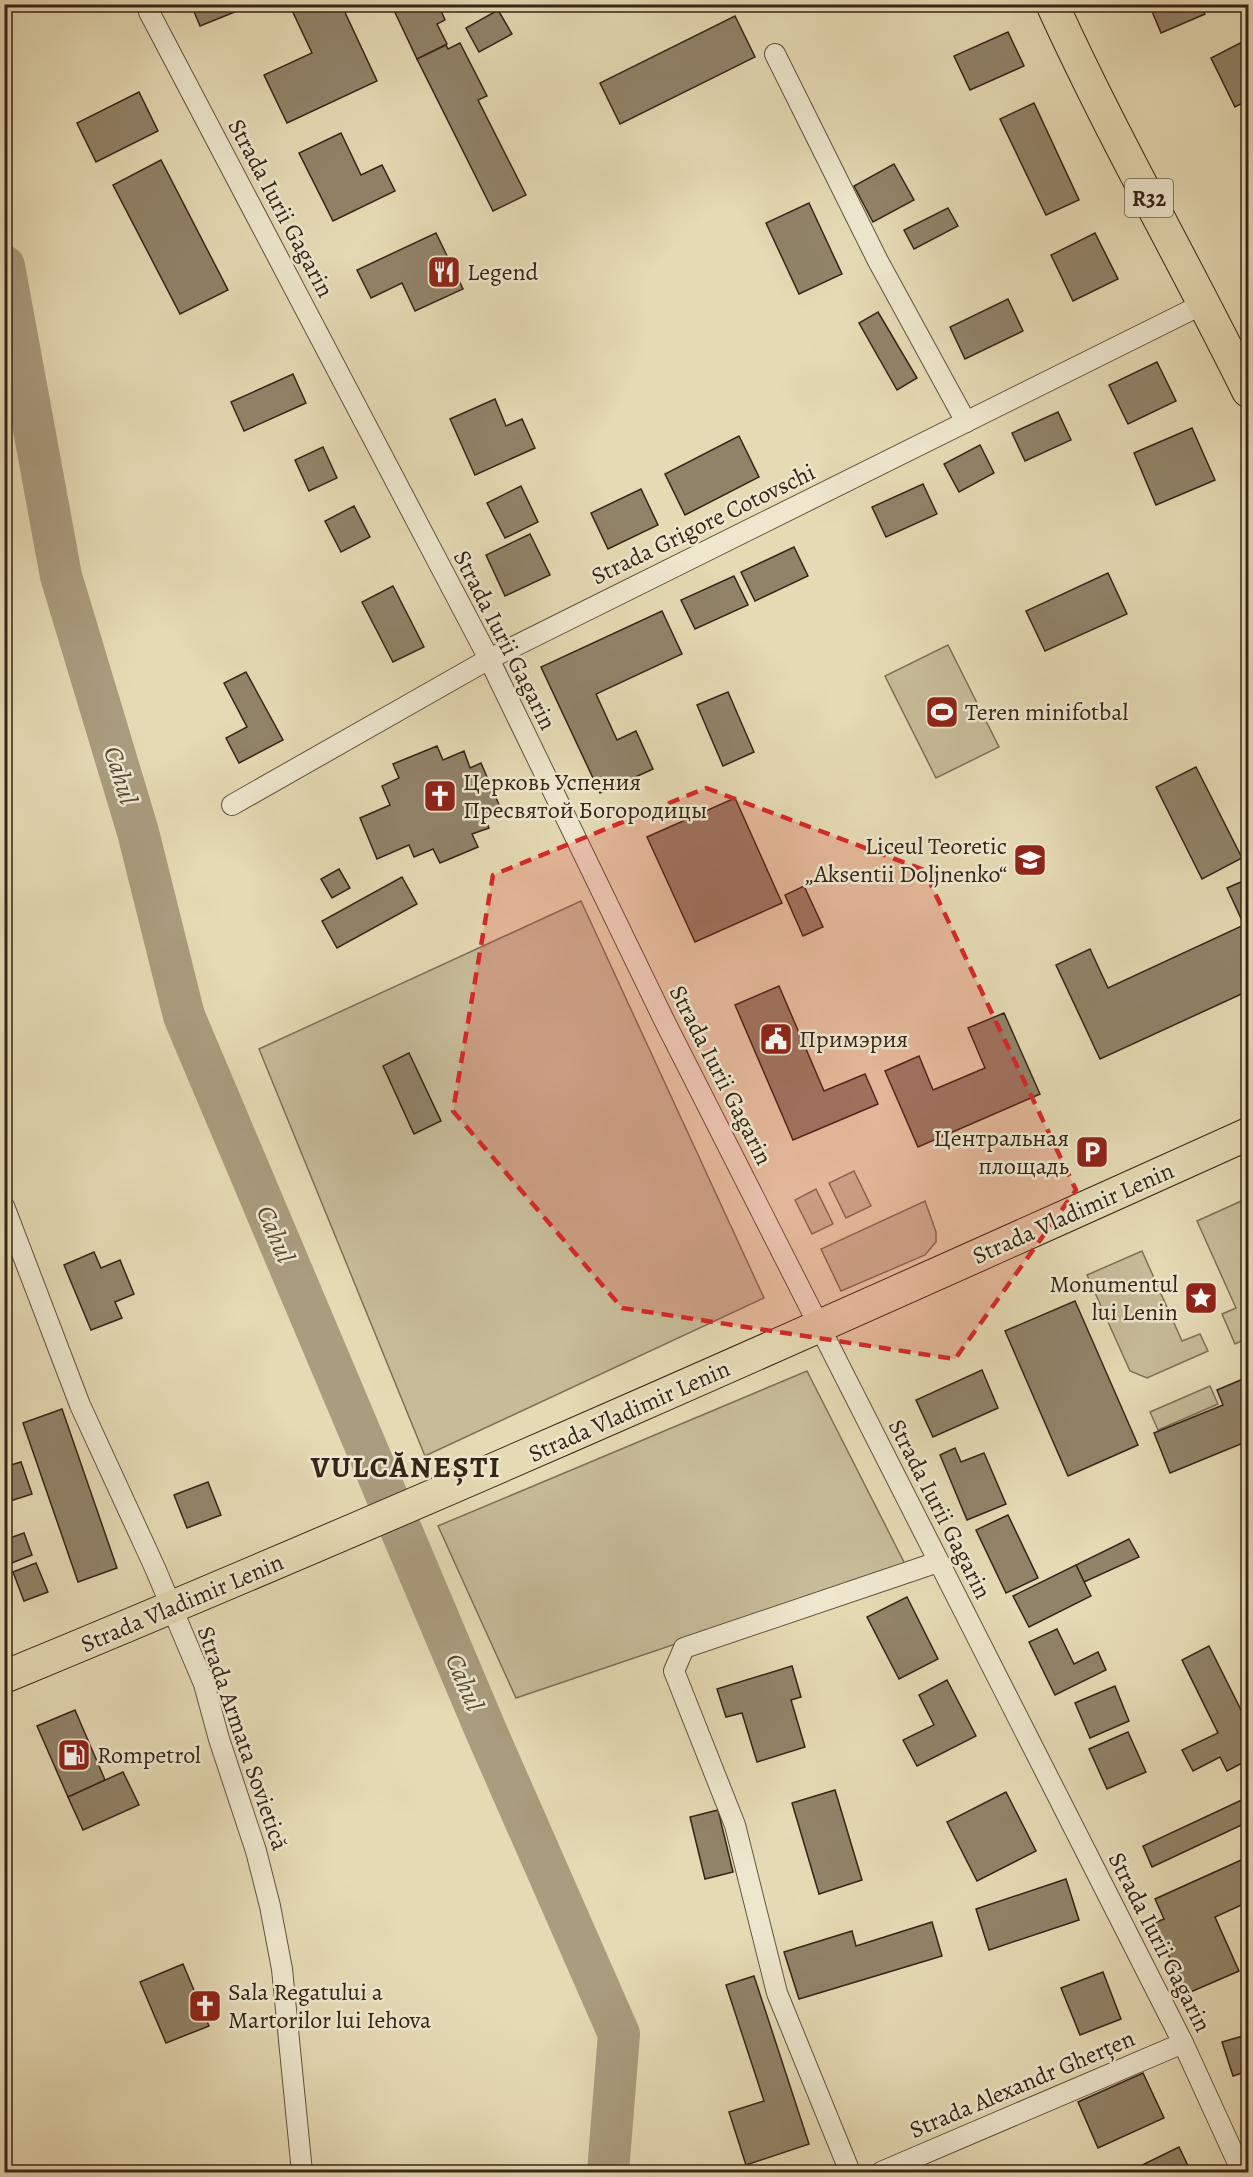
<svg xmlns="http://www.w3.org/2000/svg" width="1253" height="2177" font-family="Alegreya,serif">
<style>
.green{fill:#c7bb99;stroke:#7e7058;stroke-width:1.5}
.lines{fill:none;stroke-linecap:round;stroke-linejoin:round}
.river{stroke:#aa9c7f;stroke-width:42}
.building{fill:#918369;stroke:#362417;stroke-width:1.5}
.minor-casing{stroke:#62523e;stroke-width:22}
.primary-casing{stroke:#362417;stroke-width:34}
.minor{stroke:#eee7ce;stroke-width:20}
.primary{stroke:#e5dab4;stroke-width:32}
.marked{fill:#d62828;fill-opacity:0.2;stroke:#d62828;stroke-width:4.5;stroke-dasharray:12 8;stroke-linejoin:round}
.labels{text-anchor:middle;stroke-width:5;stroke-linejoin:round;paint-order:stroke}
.shield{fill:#eee7ce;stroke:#6d5e4e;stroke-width:1.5}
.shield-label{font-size:22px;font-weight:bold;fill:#362417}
.street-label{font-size:24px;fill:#362417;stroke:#eee7ce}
.poi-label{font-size:24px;fill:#362417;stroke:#eee7ce;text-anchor:start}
.water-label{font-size:26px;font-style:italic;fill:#594836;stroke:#eee7ce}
.district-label{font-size:30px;font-weight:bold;letter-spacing:1.5px;fill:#362417;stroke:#eee7ce}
</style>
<rect width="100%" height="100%" fill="#e5dab4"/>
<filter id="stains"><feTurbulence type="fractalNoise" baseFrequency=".00333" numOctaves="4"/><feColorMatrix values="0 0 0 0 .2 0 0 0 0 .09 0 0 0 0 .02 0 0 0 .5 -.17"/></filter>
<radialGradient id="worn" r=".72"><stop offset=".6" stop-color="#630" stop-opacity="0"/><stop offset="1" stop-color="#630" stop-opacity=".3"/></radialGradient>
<g class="green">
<path d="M 948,645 L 999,747 L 936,778 L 885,676 Z"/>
<path d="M 581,901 L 764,1298 L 425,1456 L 259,1049 Z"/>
<path d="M 854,1171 L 871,1206 L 846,1218 L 829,1183 Z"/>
<path d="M 816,1189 L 833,1224 L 812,1234 L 795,1200 Z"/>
<path d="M 1248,1198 L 1248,1338 L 1235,1344 L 1222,1314 L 1236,1308 L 1197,1221 Z"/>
<path d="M 925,1201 L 936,1232 L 936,1242 L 925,1255 L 841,1291 L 821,1249 Z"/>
<path d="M 1142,1251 L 1182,1341 L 1200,1334 L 1208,1351 L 1147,1378 L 1130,1371 L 1087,1275 Z"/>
<path d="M 807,1371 L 906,1566 L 516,1698 L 438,1526 Z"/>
<path d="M 1210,1386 L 1218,1404 L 1158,1430 L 1150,1412 Z"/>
</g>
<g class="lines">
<path class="river" d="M 4,266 L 61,576 L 138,832 L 184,1016 L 486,1731 L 619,2034 L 608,2172"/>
</g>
<g class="building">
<path d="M 191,4 L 234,4 L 237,11 L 200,26 Z"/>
<path d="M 289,4 L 323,4 L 325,10 L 341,4 L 377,81 L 287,123 L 264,75 L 312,53 Z"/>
<path d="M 391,4 L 438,4 L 445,20 L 437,24 L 447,44 L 417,59 Z"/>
<path d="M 1149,4 L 1201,4 L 1205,14 L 1161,33 Z"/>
<path d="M 498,10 L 512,34 L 479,52 L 466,28 Z"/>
<path d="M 735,16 L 755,57 L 620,124 L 600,83 Z"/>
<path d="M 1008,32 L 1024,66 L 970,90 L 954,56 Z"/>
<path d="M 1248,39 L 1248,100 L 1235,107 L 1211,58 Z"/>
<path d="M 460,43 L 487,96 L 478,100 L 526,195 L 493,211 L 417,59 L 446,45 L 448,49 Z"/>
<path d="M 139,92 L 158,131 L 96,162 L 77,123 Z"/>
<path d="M 1034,103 L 1079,200 L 1046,215 L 1000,119 Z"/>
<path d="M 341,133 L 361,175 L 382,165 L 395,191 L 333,221 L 299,153 Z"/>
<path d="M 161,160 L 228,290 L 180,314 L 113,185 Z"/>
<path d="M 894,164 L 914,200 L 873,222 L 854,186 Z"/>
<path d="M 809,203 L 842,274 L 799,294 L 766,223 Z"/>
<path d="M 948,208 L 958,226 L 914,249 L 904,230 Z"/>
<path d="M 436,233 L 463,289 L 415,311 L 402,283 L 371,298 L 357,270 Z"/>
<path d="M 1095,233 L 1118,279 L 1073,301 L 1051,255 Z"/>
<path d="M 1008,299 L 1023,331 L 965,359 L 950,327 Z"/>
<path d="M 878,312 L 917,378 L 897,390 L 859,323 Z"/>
<path d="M 1157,362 L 1176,401 L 1128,424 L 1109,385 Z"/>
<path d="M 293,374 L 306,403 L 244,431 L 231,402 Z"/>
<path d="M 495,399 L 506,426 L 522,419 L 535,448 L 475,475 L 450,419 Z"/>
<path d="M 1058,412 L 1071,440 L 1025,461 L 1012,433 Z"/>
<path d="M 1192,428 L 1215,480 L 1156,505 L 1134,453 Z"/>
<path d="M 739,436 L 759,477 L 685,515 L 665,474 Z"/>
<path d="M 980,445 L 994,473 L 959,492 L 944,464 Z"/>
<path d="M 323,447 L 337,478 L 309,491 L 295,460 Z"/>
<path d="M 923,484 L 937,514 L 886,537 L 872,507 Z"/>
<path d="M 521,486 L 538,522 L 505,538 L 487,503 Z"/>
<path d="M 641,489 L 658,525 L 608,549 L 591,513 Z"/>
<path d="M 354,506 L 370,537 L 341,552 L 325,521 Z"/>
<path d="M 530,534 L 550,575 L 505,596 L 486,555 Z"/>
<path d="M 794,547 L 808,576 L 755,601 L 741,572 Z"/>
<path d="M 1108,573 L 1127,614 L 1045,651 L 1026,611 Z"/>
<path d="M 734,576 L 748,605 L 695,629 L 681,600 Z"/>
<path d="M 393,586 L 424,647 L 393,662 L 362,602 Z"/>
<path d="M 662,611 L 682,654 L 596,694 L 617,740 L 636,731 L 653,769 L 600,793 L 541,667 Z"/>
<path d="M 246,672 L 283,740 L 239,763 L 226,738 L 247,727 L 224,683 Z"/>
<path d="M 728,692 L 754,752 L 723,766 L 697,705 Z"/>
<path d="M 437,746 L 443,760 L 464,751 L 470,768 L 481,763 L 500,807 L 483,814 L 489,828 L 472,834 L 478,847 L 440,863 L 433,849 L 414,857 L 409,845 L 377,859 L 360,818 L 390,805 L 382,786 L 399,778 L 393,764 Z"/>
<path d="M 1196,767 L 1242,858 L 1202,879 L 1156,787 Z"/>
<path d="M 735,798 L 782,903 L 695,942 L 647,837 Z"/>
<path d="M 339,869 L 350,888 L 332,898 L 321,879 Z"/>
<path d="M 402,877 L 417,904 L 337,948 L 322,921 Z"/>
<path d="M 1248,879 L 1248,991 L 1100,1059 L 1056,965 L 1090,949 L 1108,988 L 1244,925 L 1227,888 Z"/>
<path d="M 804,886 L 823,927 L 803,936 L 785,895 Z"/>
<path d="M 779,986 L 824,1091 L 865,1074 L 878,1104 L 793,1140 L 735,1005 Z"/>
<path d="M 1004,1013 L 1040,1094 L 918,1147 L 885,1071 L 919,1056 L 933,1090 L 985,1068 L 968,1028 Z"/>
<path d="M 409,1053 L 441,1121 L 414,1134 L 383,1066 Z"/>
<path d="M 94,1252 L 101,1268 L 120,1260 L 134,1294 L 115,1302 L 122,1318 L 91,1330 L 64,1265 Z"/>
<path d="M 1075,1301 L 1138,1445 L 1068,1476 L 1005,1331 Z"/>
<path d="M 982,1370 L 998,1408 L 933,1437 L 916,1400 Z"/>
<path d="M 1248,1377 L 1248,1441 L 1170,1473 L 1154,1433 L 1223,1405 L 1217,1390 Z"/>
<path d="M 62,1409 L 117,1568 L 78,1582 L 23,1423 Z"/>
<path d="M 955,1448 L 961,1462 L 984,1453 L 1006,1504 L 967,1520 L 940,1455 Z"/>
<path d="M 21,1462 L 32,1494 L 4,1503 L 4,1467 Z"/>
<path d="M 208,1482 L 221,1515 L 187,1528 L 174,1495 Z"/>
<path d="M 1008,1515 L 1038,1578 L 1006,1593 L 976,1530 Z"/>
<path d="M 24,1533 L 32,1555 L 9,1564 L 4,1552 L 4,1540 Z"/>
<path d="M 1129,1539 L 1139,1557 L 1084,1582 L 1076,1565 Z"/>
<path d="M 36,1563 L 48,1592 L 24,1601 L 13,1572 Z"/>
<path d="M 1076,1565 L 1091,1596 L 1029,1627 L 1013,1596 Z"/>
<path d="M 907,1597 L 938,1659 L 899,1679 L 867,1617 Z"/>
<path d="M 1057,1629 L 1074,1664 L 1098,1652 L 1106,1670 L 1055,1695 L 1029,1642 Z"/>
<path d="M 1209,1646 L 1248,1724 L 1248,1760 L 1227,1771 L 1220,1757 L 1193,1771 L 1182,1750 L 1218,1733 L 1182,1660 Z"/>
<path d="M 792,1666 L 801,1697 L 791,1700 L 805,1747 L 757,1762 L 742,1713 L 726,1717 L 717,1689 Z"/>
<path d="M 947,1680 L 976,1736 L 917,1766 L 903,1740 L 934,1725 L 919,1695 Z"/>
<path d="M 1115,1686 L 1129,1721 L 1090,1738 L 1075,1703 Z"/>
<path d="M 75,1710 L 105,1780 L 68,1797 L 37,1726 Z"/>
<path d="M 1128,1732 L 1146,1772 L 1107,1789 L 1089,1749 Z"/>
<path d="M 123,1772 L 139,1805 L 83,1830 L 68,1797 Z"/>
<path d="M 835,1790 L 862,1880 L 819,1894 L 792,1803 Z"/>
<path d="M 1006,1792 L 1036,1851 L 977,1881 L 947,1822 Z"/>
<path d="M 1246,1798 L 1248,1801 L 1248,1822 L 1152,1867 L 1143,1846 Z"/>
<path d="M 718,1810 L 733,1872 L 705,1879 L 690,1817 Z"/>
<path d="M 1248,1857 L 1248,1902 L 1215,1917 L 1239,1971 L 1186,1994 L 1154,1923 L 1164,1919 L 1155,1899 Z"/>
<path d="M 1066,1879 L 1079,1920 L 989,1950 L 976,1909 Z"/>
<path d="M 932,1922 L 942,1956 L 799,1999 L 784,1952 L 852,1931 L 856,1946 Z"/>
<path d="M 183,1964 L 209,2026 L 166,2043 L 140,1982 Z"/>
<path d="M 1103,1972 L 1121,2019 L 1080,2035 L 1061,1988 Z"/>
<path d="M 754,1976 L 809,2144 L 746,2165 L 729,2112 L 764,2101 L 726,1985 Z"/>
<path d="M 1243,2036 L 1248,2049 L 1248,2071 L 1233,2076 L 1222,2042 Z"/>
<path d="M 1143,2073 L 1164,2118 L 1098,2148 L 1078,2102 Z"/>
<path d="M 1179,2147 L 1191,2172 L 1128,2172 Z"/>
</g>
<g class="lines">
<defs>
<g id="minor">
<path d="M 148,4 L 149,12 L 158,29 L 489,659 L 665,1022 L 1183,2043 L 1242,2172"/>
<path d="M 775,54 L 878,261 L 966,422"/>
<path d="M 232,805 L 489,659 L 1205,303"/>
<path d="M 4,1206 L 80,1405 L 155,1568 L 204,1684 L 219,1739 L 256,1851 L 270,1906 L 282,1969 L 302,2172"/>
<path d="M 850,2172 L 777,1993 L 735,1825 L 674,1671 L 684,1648 L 938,1562"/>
<path d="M 881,2172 L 1183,2043"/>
</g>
<g id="primary">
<path d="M 1052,4 C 1112,136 1184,261 1248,391"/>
<path d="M 4,1677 C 423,1504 836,1320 1248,1134"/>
</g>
</defs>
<use href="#minor" class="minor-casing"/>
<use href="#primary" class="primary-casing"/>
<use href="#minor" class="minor"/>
<use href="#primary" class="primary"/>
</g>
<path class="marked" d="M 706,788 L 924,870 L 1076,1190 L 955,1359 L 622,1308 L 453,1111 L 493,875 Z"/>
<defs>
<symbol id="restaurant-square" viewBox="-11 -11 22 22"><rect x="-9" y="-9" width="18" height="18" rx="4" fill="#8f2418" stroke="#eee7ce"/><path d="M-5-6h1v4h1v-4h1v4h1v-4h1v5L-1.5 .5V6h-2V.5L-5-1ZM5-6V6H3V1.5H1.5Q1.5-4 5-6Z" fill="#fff"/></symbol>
<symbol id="stadium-square" viewBox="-11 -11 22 22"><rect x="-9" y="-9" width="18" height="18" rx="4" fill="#8f2418" stroke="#eee7ce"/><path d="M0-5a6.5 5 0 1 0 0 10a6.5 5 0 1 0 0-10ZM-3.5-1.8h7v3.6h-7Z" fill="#fff"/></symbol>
<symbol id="church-square" viewBox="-11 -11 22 22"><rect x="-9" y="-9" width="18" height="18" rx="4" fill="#8f2418" stroke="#eee7ce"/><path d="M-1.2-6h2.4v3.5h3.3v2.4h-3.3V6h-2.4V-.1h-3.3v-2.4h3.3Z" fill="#fff"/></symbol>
<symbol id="school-square" viewBox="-11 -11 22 22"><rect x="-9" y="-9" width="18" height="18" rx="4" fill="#8f2418" stroke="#eee7ce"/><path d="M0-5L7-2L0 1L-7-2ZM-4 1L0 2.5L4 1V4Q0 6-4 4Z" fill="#fff"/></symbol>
<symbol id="civic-square" viewBox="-11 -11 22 22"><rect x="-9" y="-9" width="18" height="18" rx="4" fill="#8f2418" stroke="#eee7ce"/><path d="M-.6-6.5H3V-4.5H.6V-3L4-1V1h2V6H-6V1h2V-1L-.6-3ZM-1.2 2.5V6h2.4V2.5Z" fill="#fff"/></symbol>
<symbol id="parking-square" viewBox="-11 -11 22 22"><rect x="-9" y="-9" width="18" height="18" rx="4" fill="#8f2418" stroke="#eee7ce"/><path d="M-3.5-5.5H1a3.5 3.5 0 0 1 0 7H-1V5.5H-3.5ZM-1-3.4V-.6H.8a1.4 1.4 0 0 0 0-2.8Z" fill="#fff"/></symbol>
<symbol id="sight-square" viewBox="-11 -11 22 22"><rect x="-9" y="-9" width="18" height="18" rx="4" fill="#8f2418" stroke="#eee7ce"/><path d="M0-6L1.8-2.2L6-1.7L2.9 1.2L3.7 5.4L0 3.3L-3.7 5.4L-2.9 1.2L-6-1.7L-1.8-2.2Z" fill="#fff"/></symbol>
<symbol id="fuel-square" viewBox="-11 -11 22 22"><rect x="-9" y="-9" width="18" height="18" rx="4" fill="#8f2418" stroke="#eee7ce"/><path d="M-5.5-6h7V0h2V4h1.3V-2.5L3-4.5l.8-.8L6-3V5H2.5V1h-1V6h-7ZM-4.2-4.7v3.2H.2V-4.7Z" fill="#fff"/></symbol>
</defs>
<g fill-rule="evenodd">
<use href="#restaurant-square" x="425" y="253" width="38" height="38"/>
<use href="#stadium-square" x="923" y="693" width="38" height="38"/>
<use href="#church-square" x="421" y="777" width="38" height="38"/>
<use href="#school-square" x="1011" y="841" width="38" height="38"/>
<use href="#civic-square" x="757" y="1020" width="38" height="38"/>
<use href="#parking-square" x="1073" y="1133" width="38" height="38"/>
<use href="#sight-square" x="1182" y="1279" width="38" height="38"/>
<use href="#fuel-square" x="55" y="1736" width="38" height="38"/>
<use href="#church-square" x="186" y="1987" width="38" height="38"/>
</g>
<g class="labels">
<rect class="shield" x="1125" y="179" width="48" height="38" rx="4.5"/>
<g class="shield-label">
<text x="1149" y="206">R32</text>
</g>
<g class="street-label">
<text transform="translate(281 208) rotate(62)" y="8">Strada Iurii Gagarin</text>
<text transform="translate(703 524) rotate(-26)" y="8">Strada Grigore Cotovschi</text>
<text transform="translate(505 640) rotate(63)" y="8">Strada Iurii Gagarin</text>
<text transform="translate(721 1075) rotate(63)" y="8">Strada Iurii Gagarin</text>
<text transform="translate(1073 1213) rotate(-24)" y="8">Strada Vladimir Lenin</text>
<text transform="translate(629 1411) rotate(-24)" y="8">Strada Vladimir Lenin</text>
<text transform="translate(940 1509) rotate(63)" y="8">Strada Iurii Gagarin</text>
<text transform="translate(182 1603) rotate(-23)" y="8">Strada Vladimir Lenin</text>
<text transform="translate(243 1738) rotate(71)" y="8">Strada Armata Sovietică</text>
<text transform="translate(1160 1942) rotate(63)" y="8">Strada Iurii Gagarin</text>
<text transform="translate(1022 2084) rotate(-23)" y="8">Strada Alexandr Gherțen</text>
</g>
<g class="poi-label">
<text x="467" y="280">Legend</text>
<text x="965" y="720">Teren minifotbal</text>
<text x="463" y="790">Церковь Успения<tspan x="463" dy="28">Пресвятой Богородицы</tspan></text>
<text x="1007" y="854" text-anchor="end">Liceul Teoretic<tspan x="1007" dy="28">„Aksentii Doljnenko“</tspan></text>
<text x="799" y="1047">Примэрия</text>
<text x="1069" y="1146" text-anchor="end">Центральная<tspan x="1069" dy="28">площадь</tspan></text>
<text x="1178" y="1292" text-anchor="end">Monumentul<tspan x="1178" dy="28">lui Lenin</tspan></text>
<text x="97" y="1763">Rompetrol</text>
<text x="228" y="2000">Sala Regatului a<tspan x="228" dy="28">Martorilor lui Iehova</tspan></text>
</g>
<g class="water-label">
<text transform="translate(121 775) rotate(73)" y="9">Cahul</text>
<text transform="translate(276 1234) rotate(67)" y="9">Cahul</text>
<text transform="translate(465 1682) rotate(67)" y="9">Cahul</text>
</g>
<g class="district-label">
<text x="406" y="1477">VULCĂNEȘTI</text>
</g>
</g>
<rect width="1253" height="2177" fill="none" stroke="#e5dab4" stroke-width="24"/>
<rect x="6" y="6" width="1241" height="2165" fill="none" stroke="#362417" stroke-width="3"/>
<rect x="12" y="12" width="1229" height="2153" fill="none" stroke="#362417" stroke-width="1.5"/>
<rect width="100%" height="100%" filter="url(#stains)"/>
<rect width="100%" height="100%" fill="url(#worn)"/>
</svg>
